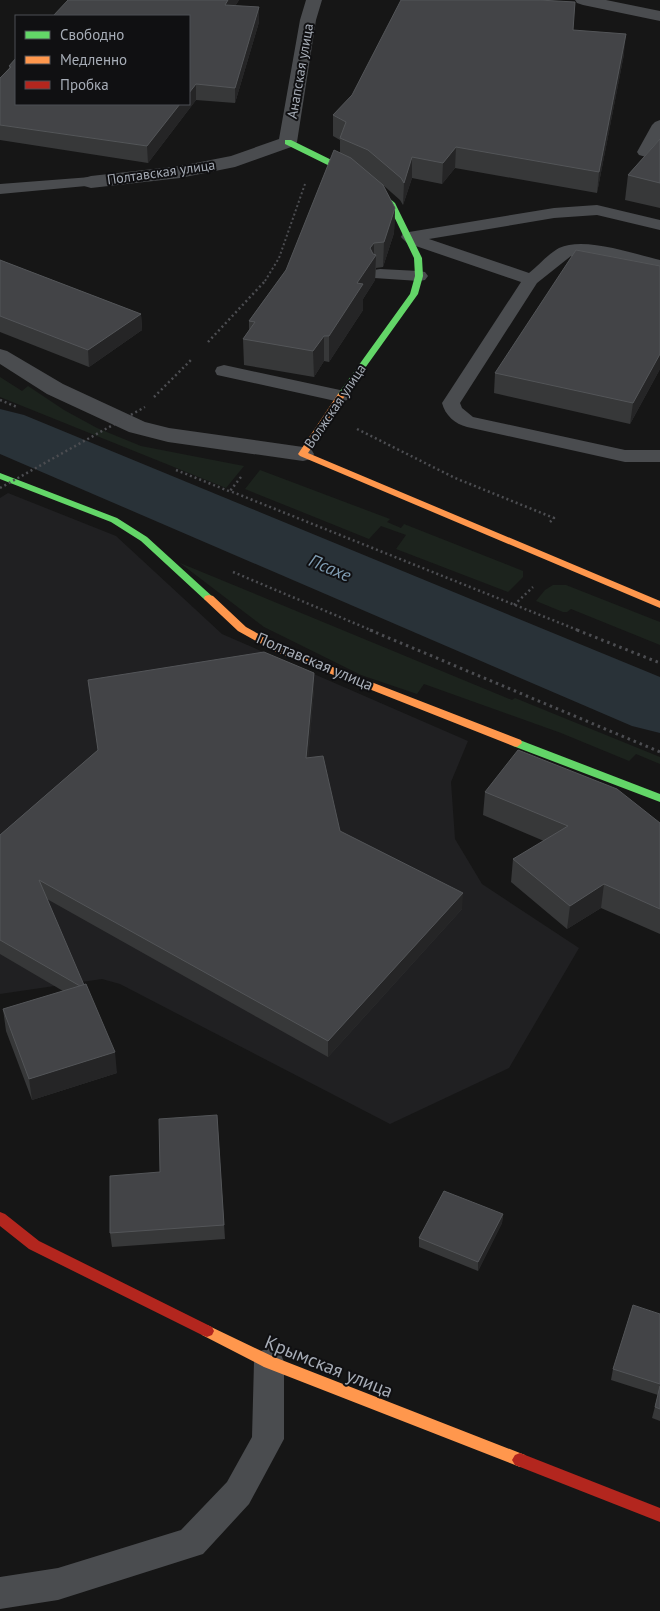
<svg xmlns="http://www.w3.org/2000/svg" width="660" height="1611" font-family="'PT Sans',sans-serif">
<style>
.built{fill:#202022}
.green{fill:#1c231d}
.lines{fill:none;stroke-linecap:round;stroke-linejoin:round}
.river{fill:#293238;fill-rule:evenodd}
.path-far2{stroke:#4c4d51;stroke-width:2;stroke-dasharray:2 2.5;stroke-linecap:butt}
.path-far1{stroke:#4c4d51;stroke-width:2.5;stroke-dasharray:2 3;stroke-linecap:butt}
.path{stroke:#4c4d51;stroke-width:3;stroke-dasharray:2.5 4;stroke-linecap:butt}
.lane{fill:#4a4c4f;fill-rule:evenodd}
.street{fill:#4a4c4f;fill-rule:evenodd}
.fast{fill:#63d668;fill-rule:evenodd}
.slow{fill:#ff974d;fill-rule:evenodd}
.jam{fill:#b3261e;fill-rule:evenodd}
.path-bridge{stroke:#4c4d51;stroke-width:2.5;stroke-dasharray:2 3;stroke-linecap:butt}
.wall{fill:#373839}
.shaded-wall{fill:#252526}
.building{fill:#434447;stroke:#535558}
.labels{text-anchor:middle;stroke-width:4;stroke-linejoin:round;paint-order:stroke}
.far-street-label{font-size:14px;fill:#a7adb7;stroke:#101012}
.street-label{font-size:16px;fill:#a7adb7;stroke:#101012}
.water-label{font-size:18px;font-style:italic;fill:#7f9cb2;stroke:#101012}
.near-street-label{font-size:19px;fill:#a7adb7;stroke:#101012}
</style>
<rect width="100%" height="100%" fill="#161616"/>
<path class="built" d="M 8,493 L 116,536 L 222,634 L 468,741 L 451,782 L 455,839 L 482,884 L 579,948 L 509,1068 L 390,1124 L 120,984 L 102,979 L 0,994 L 0,498 Z"/>
<g class="green">
<path d="M 0,377 L 22,391 L 28,386 L 64,410 L 97,428 L 141,446 L 244,466 L 226,488 L 0,397 Z"/>
<path d="M 260,470 L 390,519 L 387,522 L 401,528 L 404,524 L 523,571 L 523,577 L 508,592 L 396,549 L 406,535 L 381,526 L 369,539 L 245,489 Z"/>
<path d="M 180,563 L 512,700 L 515,698 L 660,757 L 660,764 L 636,754 L 629,761 L 561,733 L 424,684 L 417,694 L 361,675 L 264,627 Z"/>
<path d="M 553,585 L 566,585 L 660,622 L 660,645 L 571,609 L 567,612 L 563,612 L 536,601 L 545,590 Z"/>
</g>
<g class="lines">
<path class="river" d="M 0,409 L 24,415 L 660,677 L 660,733 L 632,726 L 0,454 Z"/>
<path class="path-far2" d="M 265,281 L 279,258 L 305,184"/>
<g class="path-far1">
<path d="M 208,342 L 266,280"/>
<path d="M 154,397 L 192,359"/>
<path d="M 0,400 L 17,407"/>
<path d="M 357,429 L 455,478 L 554,518 L 550,522"/>
<path d="M 176,470 L 231,492"/>
<path d="M 241,477 L 230,491 L 580,631"/>
<path d="M 233,572 L 373,631"/>
<path d="M 514,605 L 533,587"/>
</g>
<g class="path">
<path d="M 370,630 L 660,752"/>
<path d="M 577,630 L 660,663"/>
</g>
<g class="lane">
<path d="M 660,120 L 660,139 L 654,150 L 660,151 L 660,161 L 639,155 L 637,152 L 652,125 L 655,122 Z"/>
<path d="M 91,177 L 97,179 L 99,182 L 97,185 L 0,194 L 0,184 Z"/>
<path d="M 597,205 L 660,220 L 660,230 L 597,215 L 554,218 L 429,239 L 529,273 C 538,266 548,254 559,248 C 584,236 634,254 660,260 L 660,270 L 594,255 L 571,256 L 537,283 L 460,403 L 462,408 L 473,417 L 625,450 L 660,450 L 660,462 L 625,462 L 467,427 C 455,424 445,415 442,403 L 521,282 L 407,243 L 401,237 L 403,233 L 409,232 L 554,208 Z"/>
<path d="M 380,269 L 419,271 L 425,272 L 428,276 L 425,280 L 419,281 L 374,278 L 371,274 L 374,270 Z"/>
<path d="M 224,365 L 340,390 L 347,392 L 349,396 L 347,400 L 340,402 L 217,375 L 215,371 L 217,367 Z"/>
<path d="M 269,1348 L 280,1352 L 284,1362 L 284,1439 L 249,1504 L 203,1554 L 58,1600 L 0,1609 L 0,1577 L 58,1568 L 181,1530 L 227,1482 L 252,1437 L 254,1362 L 258,1352 Z"/>
</g>
<g class="street">
<path d="M 306,0 L 322,0 L 316,20 L 297,142 L 294,146 L 235,167 L 180,178 L 91,188 L 84,186 L 82,182 L 84,178 L 91,176 L 180,166 L 231,156 L 279,139 L 300,20 Z"/>
<path d="M 575,0 L 606,0 L 660,11 L 660,21 L 583,5 L 577,3 Z"/>
<path d="M 0,349 L 7,351 L 63,384 L 145,422 L 169,428 L 303,447 L 311,449 L 314,454 L 311,459 L 303,461 L 168,442 L 129,432 L 47,394 L 0,364 Z"/>
</g>
<g class="fast">
<path d="M 285,140 L 291,140 L 362,175 L 395,203 L 422,258 L 423,276 L 418,294 L 345,396 L 342,397 L 338,394 L 410,294 L 415,276 L 414,258 L 389,206 L 356,179 L 285,144 Z"/>
<path d="M 0,473 L 117,518 L 147,537 L 214,598 L 213,600 L 205,600 L 141,541 L 111,522 L 0,479 Z"/>
<path d="M 517,739 L 660,794 L 660,802 L 513,746 L 512,743 Z"/>
</g>
<g class="slow">
<path d="M 342,391 L 346,394 L 308,453 L 660,601 L 660,608 L 300,456 L 298,454 L 338,394 Z"/>
<path d="M 209,595 L 213,596 L 246,627 L 286,649 L 521,740 L 522,743 L 517,747 L 513,746 L 278,653 L 238,631 L 205,600 L 204,598 L 205,596 Z"/>
<path d="M 207,1325 L 274,1357 L 525,1455 L 528,1460 L 525,1465 L 520,1467 L 264,1367 L 202,1335 L 200,1331 L 202,1327 Z"/>
</g>
<g class="jam">
<path d="M 0,1212 L 5,1214 L 39,1241 L 212,1327 L 214,1331 L 212,1335 L 207,1337 L 202,1335 L 29,1249 L 0,1226 Z"/>
<path d="M 520,1453 L 660,1508 L 660,1522 L 515,1465 L 512,1460 L 515,1455 Z"/>
</g>
<path class="path-bridge" d="M 0,488 L 145,407"/>
</g>
<g class="wall">
<path d="M 68,0 L 239,0 L 235,6 L 259,7 L 259,22 L 235,103 L 196,100 L 148,163 L 0,140 L 0,78 L 9,68 L 9,66 Z"/>
<path d="M 573,30 L 624,54 L 597,193 L 455,168 L 442,184 L 412,178 L 403,205 L 400,200 L 383,185 L 395,208 L 394,233 L 383,267 L 376,268 L 375,280 L 363,299 L 363,310 L 329,362 L 324,361 L 314,377 L 244,365 L 243,339 L 249,330 L 249,321 L 286,270 L 340,153 L 340,140 L 333,136 L 333,115 Z"/>
<path d="M 660,139 L 660,208 L 625,200 L 628,175 Z"/>
<path d="M 0,260 L 141,314 L 142,330 L 89,367 L 0,332 Z"/>
<path d="M 660,266 L 660,369 L 630,424 L 494,393 L 495,373 Z"/>
<path d="M 314,673 L 314,689 L 308,758 L 340,831 L 462,909 L 328,1057 L 47,899 L 117,1073 L 32,1100 L 6,1031 L 3,1009 L 63,991 L 0,954 L 0,835 L 98,750 L 88,680 Z"/>
<path d="M 485,792 L 660,823 L 660,934 L 601,908 L 567,929 L 511,882 L 513,859 L 544,841 L 483,815 Z"/>
<path d="M 217,1115 L 225,1239 L 112,1247 L 110,1233 L 160,1172 Z"/>
<path d="M 503,1214 L 502,1223 L 478,1271 L 419,1247 L 419,1238 Z"/>
<path d="M 660,1314 L 660,1421 L 652,1418 L 658,1395 L 611,1380 L 613,1369 Z"/>
</g>
<g class="shaded-wall">
<path d="M 228,0 L 239,0 L 226,20 L 225,5 Z"/>
<path d="M 259,7 L 259,22 L 235,103 L 235,88 Z"/>
<path d="M 626,34 L 624,54 L 597,193 L 599,172 Z"/>
<path d="M 196,84 L 196,100 L 148,163 L 147,146 L 180,104 L 189,104 L 189,93 Z"/>
<path d="M 456,147 L 455,168 L 442,184 L 443,163 Z"/>
<path d="M 412,157 L 412,178 L 403,205 L 404,183 Z"/>
<path d="M 395,208 L 394,233 L 383,267 L 384,242 Z"/>
<path d="M 374,243 L 374,258 L 376,255 L 375,280 L 363,299 L 363,310 L 329,362 L 329,336 L 357,283 L 370,248 Z"/>
<path d="M 141,314 L 142,330 L 89,367 L 88,350 Z"/>
<path d="M 324,336 L 324,361 L 314,377 L 313,351 Z"/>
<path d="M 660,354 L 660,369 L 630,424 L 633,403 Z"/>
<path d="M 314,673 L 314,689 L 307,774 L 306,758 Z"/>
<path d="M 604,884 L 601,908 L 567,929 L 570,906 Z"/>
<path d="M 463,893 L 462,909 L 328,1057 L 328,1041 Z"/>
<path d="M 115,1052 L 117,1073 L 32,1100 L 29,1079 Z"/>
<path d="M 503,1214 L 502,1223 L 478,1271 L 478,1262 Z"/>
</g>
<g class="building">
<path d="M 68,0 L 228,0 L 225,5 L 259,7 L 235,88 L 196,84 L 189,93 L 189,16 L 53,16 Z"/>
<path d="M 401,0 L 539,0 L 575,2 L 573,30 L 626,34 L 599,172 L 456,147 L 443,163 L 412,157 L 404,183 L 401,178 L 368,150 L 340,138 L 346,122 L 333,115 L 352,95 Z"/>
<path d="M 16,58 L 16,104 L 180,104 L 147,146 L 0,125 L 0,78 L 11,67 L 9,66 Z"/>
<path d="M 660,139 L 660,183 L 628,175 Z"/>
<path d="M 334,150 L 351,158 L 383,185 L 395,208 L 384,242 L 374,243 L 370,248 L 373,254 L 376,255 L 357,283 L 363,284 L 329,336 L 324,336 L 313,351 L 243,339 L 255,322 L 249,321 L 286,270 Z"/>
<path d="M 576,250 L 660,266 L 660,354 L 633,403 L 495,373 Z"/>
<path d="M 0,260 L 141,314 L 88,350 L 0,316 Z"/>
<path d="M 264,652 L 314,673 L 306,758 L 323,756 L 340,831 L 463,893 L 328,1041 L 39,880 L 84,985 L 80,986 L 0,940 L 0,835 L 98,750 L 88,680 Z"/>
<path d="M 518,750 L 617,789 L 660,823 L 660,909 L 604,884 L 570,906 L 513,859 L 568,826 L 485,792 Z"/>
<path d="M 86,984 L 115,1052 L 29,1079 L 3,1009 Z"/>
<path d="M 217,1115 L 224,1225 L 110,1233 L 110,1176 L 160,1172 L 159,1119 Z"/>
<path d="M 444,1191 L 503,1214 L 478,1262 L 419,1238 Z"/>
<path d="M 633,1305 L 660,1314 L 660,1384 L 613,1369 Z"/>
<path d="M 660,1386 L 660,1409 L 655,1407 Z"/>
</g>
<g class="labels">
<g class="far-street-label">
<text transform="translate(300 71) rotate(-80)" y="5">Анапская улица</text>
<text transform="translate(161 172) rotate(-8)" y="5">Полтавская улица</text>
<text transform="translate(335 406) rotate(-56)" y="5">Волжская улица</text>
</g>
<g class="street-label">
<text transform="translate(315 661) rotate(23)" y="6">Полтавская улица</text>
</g>
<g class="water-label">
<text transform="translate(330 568) rotate(23)" y="6">Псахе</text>
</g>
<g class="near-street-label">
<text transform="translate(329 1366) rotate(22)" y="7">Крымская улица</text>
</g>
</g>
<rect x="15" y="15" width="175" height="90" fill="#101012" stroke="#4c4f54"/>
<rect x="25" y="31" width="25" height="8" fill="#63d668" stroke="#4c4f54"/>
<text x="60" y="40" font-size="15" fill="#a7adb7">Свободно</text>
<rect x="25" y="56" width="25" height="8" fill="#ff974d" stroke="#4c4f54"/>
<text x="60" y="65" font-size="15" fill="#a7adb7">Медленно</text>
<rect x="25" y="81" width="25" height="8" fill="#b3261e" stroke="#4c4f54"/>
<text x="60" y="90" font-size="15" fill="#a7adb7">Пробка</text>
</svg>
